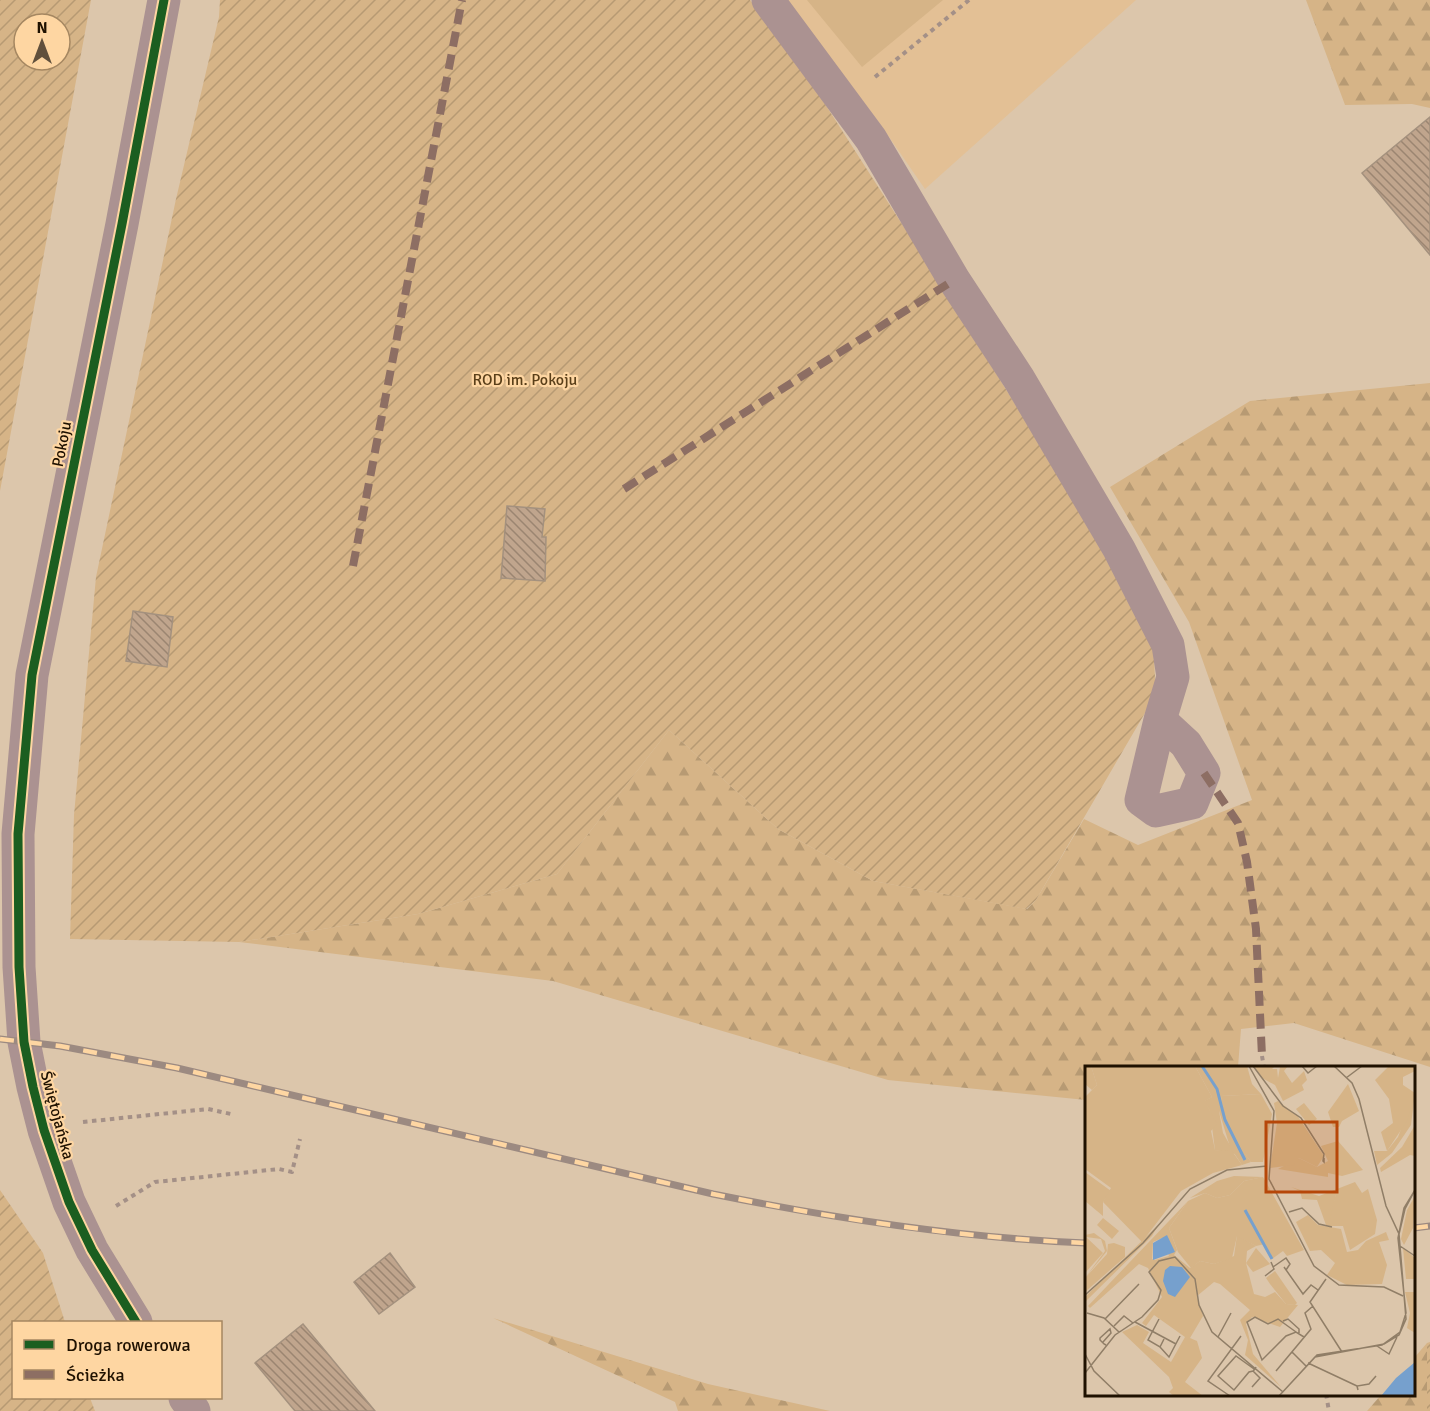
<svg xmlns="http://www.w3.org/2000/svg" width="1430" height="1411" font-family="Signika,sans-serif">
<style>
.built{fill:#e3c095}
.grass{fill:#d6b487}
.forest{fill:url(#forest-firs)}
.garden{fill:url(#garden-furrows);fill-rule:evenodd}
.building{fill:url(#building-back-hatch);stroke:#a4917e;stroke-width:1.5}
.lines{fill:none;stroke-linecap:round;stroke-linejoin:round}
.path{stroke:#a49087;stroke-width:4;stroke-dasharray:4.5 4.5;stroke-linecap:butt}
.minor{stroke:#ab9291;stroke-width:33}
.rail-casing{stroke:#9c8a81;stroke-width:7}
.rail{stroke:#fed6a2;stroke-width:4.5;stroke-dasharray:14;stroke-linecap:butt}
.quiet{stroke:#8d6e63;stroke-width:8;stroke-dasharray:15 8;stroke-linecap:butt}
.cycleway-casing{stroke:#fed6a2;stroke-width:13}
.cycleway{stroke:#1b5e20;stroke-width:9}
.labels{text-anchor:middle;stroke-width:4.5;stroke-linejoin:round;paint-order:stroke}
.park-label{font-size:16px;fill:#5a3f19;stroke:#fed6a2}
.street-label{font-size:16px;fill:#1f1100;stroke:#fed6a2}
.inset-river{fill:none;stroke:#76a0cd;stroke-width:3}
.inset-road{fill:none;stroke:#907e67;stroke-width:1.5}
.view{fill:#b64709;fill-opacity:0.15;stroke:#b64709;stroke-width:3}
.inset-edge{fill:none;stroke:#1f1100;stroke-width:3}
</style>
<defs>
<pattern id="forest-firs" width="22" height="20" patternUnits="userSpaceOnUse" patternTransform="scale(1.5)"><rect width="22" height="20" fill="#d6b487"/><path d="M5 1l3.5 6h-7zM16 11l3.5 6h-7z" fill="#b79a73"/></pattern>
<pattern id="garden-furrows" width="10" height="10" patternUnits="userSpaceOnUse" patternTransform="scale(1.5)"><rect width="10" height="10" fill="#d6b487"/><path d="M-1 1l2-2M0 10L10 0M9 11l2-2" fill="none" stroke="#b79a73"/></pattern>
<pattern id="building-back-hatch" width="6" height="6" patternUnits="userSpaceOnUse" patternTransform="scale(1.5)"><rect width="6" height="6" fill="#c0a58d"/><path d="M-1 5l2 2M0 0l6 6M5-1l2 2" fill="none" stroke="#9b8571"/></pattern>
</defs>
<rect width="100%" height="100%" fill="#dcc6ab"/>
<path class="built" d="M 787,0 L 1136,0 L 925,189 L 878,121 Z"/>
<path class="grass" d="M 807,0 L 943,0 L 862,67 Z"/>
<g class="forest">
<path d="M 1306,0 L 1430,0 L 1430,108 L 1412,104 L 1345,105 Z"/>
<path d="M 1430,383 L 1430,1067 L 1294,1023 L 1241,1029 L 1238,1067 L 1086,1068 L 1086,1100 L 888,1080 L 553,981 L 239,942 L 418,914 L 557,874 L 669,730 L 778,829 L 873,881 L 1027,909 L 1036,900 L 1084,819 L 1138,845 L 1252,800 L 1189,622 L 1110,487 L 1250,401 Z"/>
<path d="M 493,1318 L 708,1384 L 830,1411 L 678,1411 L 675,1402 Z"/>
<path d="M 1427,1343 L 1427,1411 L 1367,1411 L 1381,1395 L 1414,1394 L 1414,1358 Z"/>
</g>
<g class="garden">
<path d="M 0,0 L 91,0 L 0,491 ZM 24,24 L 60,24 L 60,60 L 24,60 Z"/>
<path d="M 220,0 L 750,0 L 791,51 L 943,288 L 1120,573 L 1153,644 L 1156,694 L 1036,900 L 1026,909 L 873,881 L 778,829 L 669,730 L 557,874 L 418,914 L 239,942 L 70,939 L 74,815 L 96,577 L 176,199 L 219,17 Z"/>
<path d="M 0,1190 L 43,1253 L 65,1322 L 14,1322 L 14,1398 L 90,1398 L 95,1411 L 0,1411 Z"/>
<path d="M 1430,1342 L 1430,1411 L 1427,1411 L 1427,1343 Z"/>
</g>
<g class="building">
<path d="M 1430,117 L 1430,255 L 1362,173 Z"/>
<path d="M 507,506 L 545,509 L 542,537 L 546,537 L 545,581 L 501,578 Z"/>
<path d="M 133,611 L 173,617 L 167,667 L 126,661 Z"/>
<path d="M 390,1253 L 415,1287 L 379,1314 L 354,1282 Z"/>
<path d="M 303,1324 L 375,1411 L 295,1411 L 255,1363 Z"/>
</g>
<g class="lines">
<g class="path">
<path d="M 875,77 L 969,0"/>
<path d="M 1262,1056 L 1264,1068"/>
<path d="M 83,1122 L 208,1109 L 231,1114"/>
<path d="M 116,1206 L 155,1182 L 279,1169 L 292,1172 L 300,1139"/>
<path d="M 1326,1394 L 1329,1411"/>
</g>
<g class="minor">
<path d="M 768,0 L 871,139 L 954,280 L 1019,379 L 1119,549 L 1168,645 L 1173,677 L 1160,720 L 1141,800 L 1156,811 L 1192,803 L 1204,773 L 1186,744 L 1160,720"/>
<path d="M 136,1322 L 92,1250 L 69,1202 L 44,1130 L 33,1087 L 24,1042 L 19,967 L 18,834 L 32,675 L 122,224 L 164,0"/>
<path d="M 185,1398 L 194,1411"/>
</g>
<defs>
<g id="rail">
<path d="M 0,1039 L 60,1046 L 177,1068 L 713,1194 C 837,1219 960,1238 1086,1243"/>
<path d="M 1414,1228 L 1430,1226"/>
</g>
</defs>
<use href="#rail" class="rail-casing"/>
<use href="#rail" class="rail"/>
<g class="quiet">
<path d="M 624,489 L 954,280"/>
<path d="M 353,566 L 462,0"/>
<path d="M 1204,773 L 1238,823 L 1247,862 L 1256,929 L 1262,1056"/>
</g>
<defs>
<path id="cycleway" d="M 136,1322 L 92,1250 L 69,1202 L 44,1130 L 33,1087 L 24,1042 L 19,967 L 18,834 L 32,675 L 122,224 L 164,0"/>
</defs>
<use href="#cycleway" class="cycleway-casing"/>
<use href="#cycleway" class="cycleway"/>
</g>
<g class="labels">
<g class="park-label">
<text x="525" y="385">ROD im. Pokoju</text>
</g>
<g class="street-label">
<text transform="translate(61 444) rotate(-79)" y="6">Pokoju</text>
<text transform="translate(58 1115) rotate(75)" y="6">Świętojańska</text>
</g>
</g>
<g transform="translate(1085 1066)">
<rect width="330" height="330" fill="#dcc6ab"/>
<path d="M 330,27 L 326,59 L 307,87 L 292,99 L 289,85 L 302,85 L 313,71 ZM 219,37 L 232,53 L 224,59 L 211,43 ZM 125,45 L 134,45 L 138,67 L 150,88 L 130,84 ZM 0,106 L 26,125 L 18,136 L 18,150 L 0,135 ZM 149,110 L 178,111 L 159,115 L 145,129 L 132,132 L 120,127 L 105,132 L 132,115 ZM 330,130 L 328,162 L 319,179 L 316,173 L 322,144 ZM 18,152 L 34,165 L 27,173 L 12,159 ZM 73,159 L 67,170 L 0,236 L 0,231 ZM 9,167 L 20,175 L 22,185 L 0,212 L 20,185 L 16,173 L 1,171 L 18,187 L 0,207 L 0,169 ZM 171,182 L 185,198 L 168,206 L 161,197 Z" fill="#d6b487"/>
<path d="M 0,0 L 6,0 L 12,19 L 7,24 L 0,18 ZM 110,0 L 162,0 L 167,18 L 176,28 L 136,30 L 139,51 L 149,72 L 166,96 L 157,99 L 145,81 L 134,45 L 125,45 L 119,35 L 127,31 ZM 304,0 L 330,0 L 330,5 L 318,11 L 318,19 L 330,27 L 322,55 L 302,85 L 296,66 L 308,57 L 304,33 L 290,14 ZM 263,18 L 274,45 L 257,55 L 254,61 L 248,61 L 243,46 ZM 330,59 L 330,90 L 325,89 L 296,106 L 295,102 L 317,81 ZM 253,75 L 278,104 L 257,110 L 243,107 L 243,111 L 193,103 L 214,92 L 232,101 L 243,95 L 236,80 ZM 206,121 L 234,130 L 252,123 L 245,160 L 241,159 L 232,134 L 217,133 L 215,125 ZM 103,135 L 84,162 L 92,184 L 89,189 L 105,202 L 115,195 L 129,198 L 149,190 L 152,169 L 171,180 L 162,185 L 161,197 L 169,228 L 180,231 L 190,226 L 201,238 L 213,239 L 195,261 L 167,251 L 161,258 L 168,288 L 196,321 L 160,289 L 163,274 L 155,254 L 165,244 L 135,218 L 129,216 L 112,230 L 118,250 L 105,272 L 112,275 L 117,292 L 100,316 L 118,330 L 89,330 L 84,326 L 88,322 L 84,311 L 37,266 L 52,259 L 64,266 L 58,277 L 86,296 L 100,271 L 69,249 L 61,260 L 57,257 L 77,231 L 63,202 L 54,198 L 5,242 L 3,240 ZM 77,172 L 84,190 L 70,194 L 67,193 L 68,176 ZM 223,149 L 233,159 L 256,163 L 262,186 L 273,184 L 281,175 L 301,166 L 304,174 L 294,176 L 302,199 L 297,218 L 262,219 L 242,209 L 250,197 L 236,184 L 225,185 L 211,156 ZM 29,177 L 40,181 L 40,191 L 0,226 L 0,212 L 22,188 L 23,178 Z" fill="#d6b487" fill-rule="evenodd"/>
<path d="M 318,182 L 330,192 L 330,213 L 321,213 ZM 190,205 L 212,237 L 210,239 L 201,238 L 185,218 L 181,212 Z" fill="#d6b487"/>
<path d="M 6,0 L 110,0 L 127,31 L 120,35 L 132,58 L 126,65 L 130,84 L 147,85 L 157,99 L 128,107 L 96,125 L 57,176 L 18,136 L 26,122 L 0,103 L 0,31 L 12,19 ZM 169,0 L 190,0 L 187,3 L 192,3 L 193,12 L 195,1 L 203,0 L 199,5 L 207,17 L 219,5 L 222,14 L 217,19 L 219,24 L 198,35 L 190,19 L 177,12 ZM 176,28 L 187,48 L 178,96 L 166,96 L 149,73 L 139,51 L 136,30 ZM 193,35 L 212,49 L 239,90 L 232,101 L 214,92 L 209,99 L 185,102 L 192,57 L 189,37 ZM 178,111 L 219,184 L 202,190 L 198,185 L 187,193 L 180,178 L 171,180 L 152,170 L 147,192 L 129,198 L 115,195 L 106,202 L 93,186 L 84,162 L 103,135 L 120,127 L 132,132 L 145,129 L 159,115 ZM 270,116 L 277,127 L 283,123 L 292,154 L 290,168 L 265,184 L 258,160 L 245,160 L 245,153 L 252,123 ZM 320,226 L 330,226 L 330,267 L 322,262 L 325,247 Z" fill="#d6b487"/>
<path d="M 82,169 L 90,186 L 68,194 L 68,177 ZM 85,200 L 97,201 L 105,211 L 90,231 L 83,228 L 78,215 L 80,204 ZM 330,296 L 330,330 L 296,330 L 311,312 Z" fill="#76a0cd"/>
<path class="inset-river" d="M 117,0 L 132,23 L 140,54 L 160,94M 160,144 L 187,193"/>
<path class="inset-road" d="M 164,0 L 189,45 L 184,113 L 229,200 L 254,219 L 299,221 L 318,230M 168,0 L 198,40 L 216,52 L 239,88 L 238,95 L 239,96 L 239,92M 217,0 L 223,7 L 232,0M 261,12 L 277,0M 204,146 L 217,142 L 234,158 L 247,161M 314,168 L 320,143 L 330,124M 315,180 L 330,190M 188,201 L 201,192 L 205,198 L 201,204M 199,201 L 218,228 L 226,219 L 233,224M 180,210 L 189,203 L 186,196M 241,213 L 225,236 L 257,286M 0,229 L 58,177 L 105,123 L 142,104 L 182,100M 2,247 L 19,252 L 34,266M 20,253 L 54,218M 74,253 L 63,274 L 75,281 L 79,273M 198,255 L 203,253 L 214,263 L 214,267M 50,256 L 91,278M 29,260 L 39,250 L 48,257M 211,266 L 193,253 L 183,258 L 170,251 L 162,256 L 177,294 L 201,270 L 211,266 L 219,271M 133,271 L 146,247M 18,276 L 26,267 L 25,263 L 15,272 L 15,274 L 19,278 L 21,279M 292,280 L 304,288 L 312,271M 75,281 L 84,291 L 95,270M 207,286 L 221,300M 0,288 L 9,305 L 35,330M 223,297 L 272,320M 169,303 L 151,290 L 133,310 L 149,324 L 164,306 L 168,305 L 170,303 L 171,301M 191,305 L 226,263 L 220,247 L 228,240M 0,307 L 30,269 L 57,251 L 73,234 L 76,224 L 64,206 L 74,195 L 90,191 L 110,213 L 114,239 L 127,266 L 198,326M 167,321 L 175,312 L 168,305M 273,324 L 272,320 L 284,318 L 291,310M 145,330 L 123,315 L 156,270M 194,330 L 230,291 L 299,278 L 314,269 L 321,253 L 314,168 L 301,140 L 274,33 L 267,17 L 249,0M 194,330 L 232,289 L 297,279 L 315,266 L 321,247 L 313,172 L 319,142 L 330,124"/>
<path class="view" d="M 181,56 L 252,56 L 252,126 L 181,126 Z"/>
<rect width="330" height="330" class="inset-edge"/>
</g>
<rect x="12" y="1321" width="210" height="78" fill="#fed6a2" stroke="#a58761" stroke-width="1.5"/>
<rect x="24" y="1340" width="30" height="9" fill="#1b5e20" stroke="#a58761" stroke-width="1.5"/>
<text x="66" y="1351" font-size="18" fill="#1f1100">Droga rowerowa</text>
<rect x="24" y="1370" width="30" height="9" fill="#8d6e63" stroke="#a58761" stroke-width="1.5"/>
<text x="66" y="1381" font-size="18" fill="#1f1100">Ścieżka</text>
<g transform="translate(42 42)"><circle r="28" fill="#fed6a2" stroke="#a58761" stroke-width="1.5"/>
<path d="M0-4.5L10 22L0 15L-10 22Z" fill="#61503c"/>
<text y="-9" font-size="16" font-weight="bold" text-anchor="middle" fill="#1f1100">N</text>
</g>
</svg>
